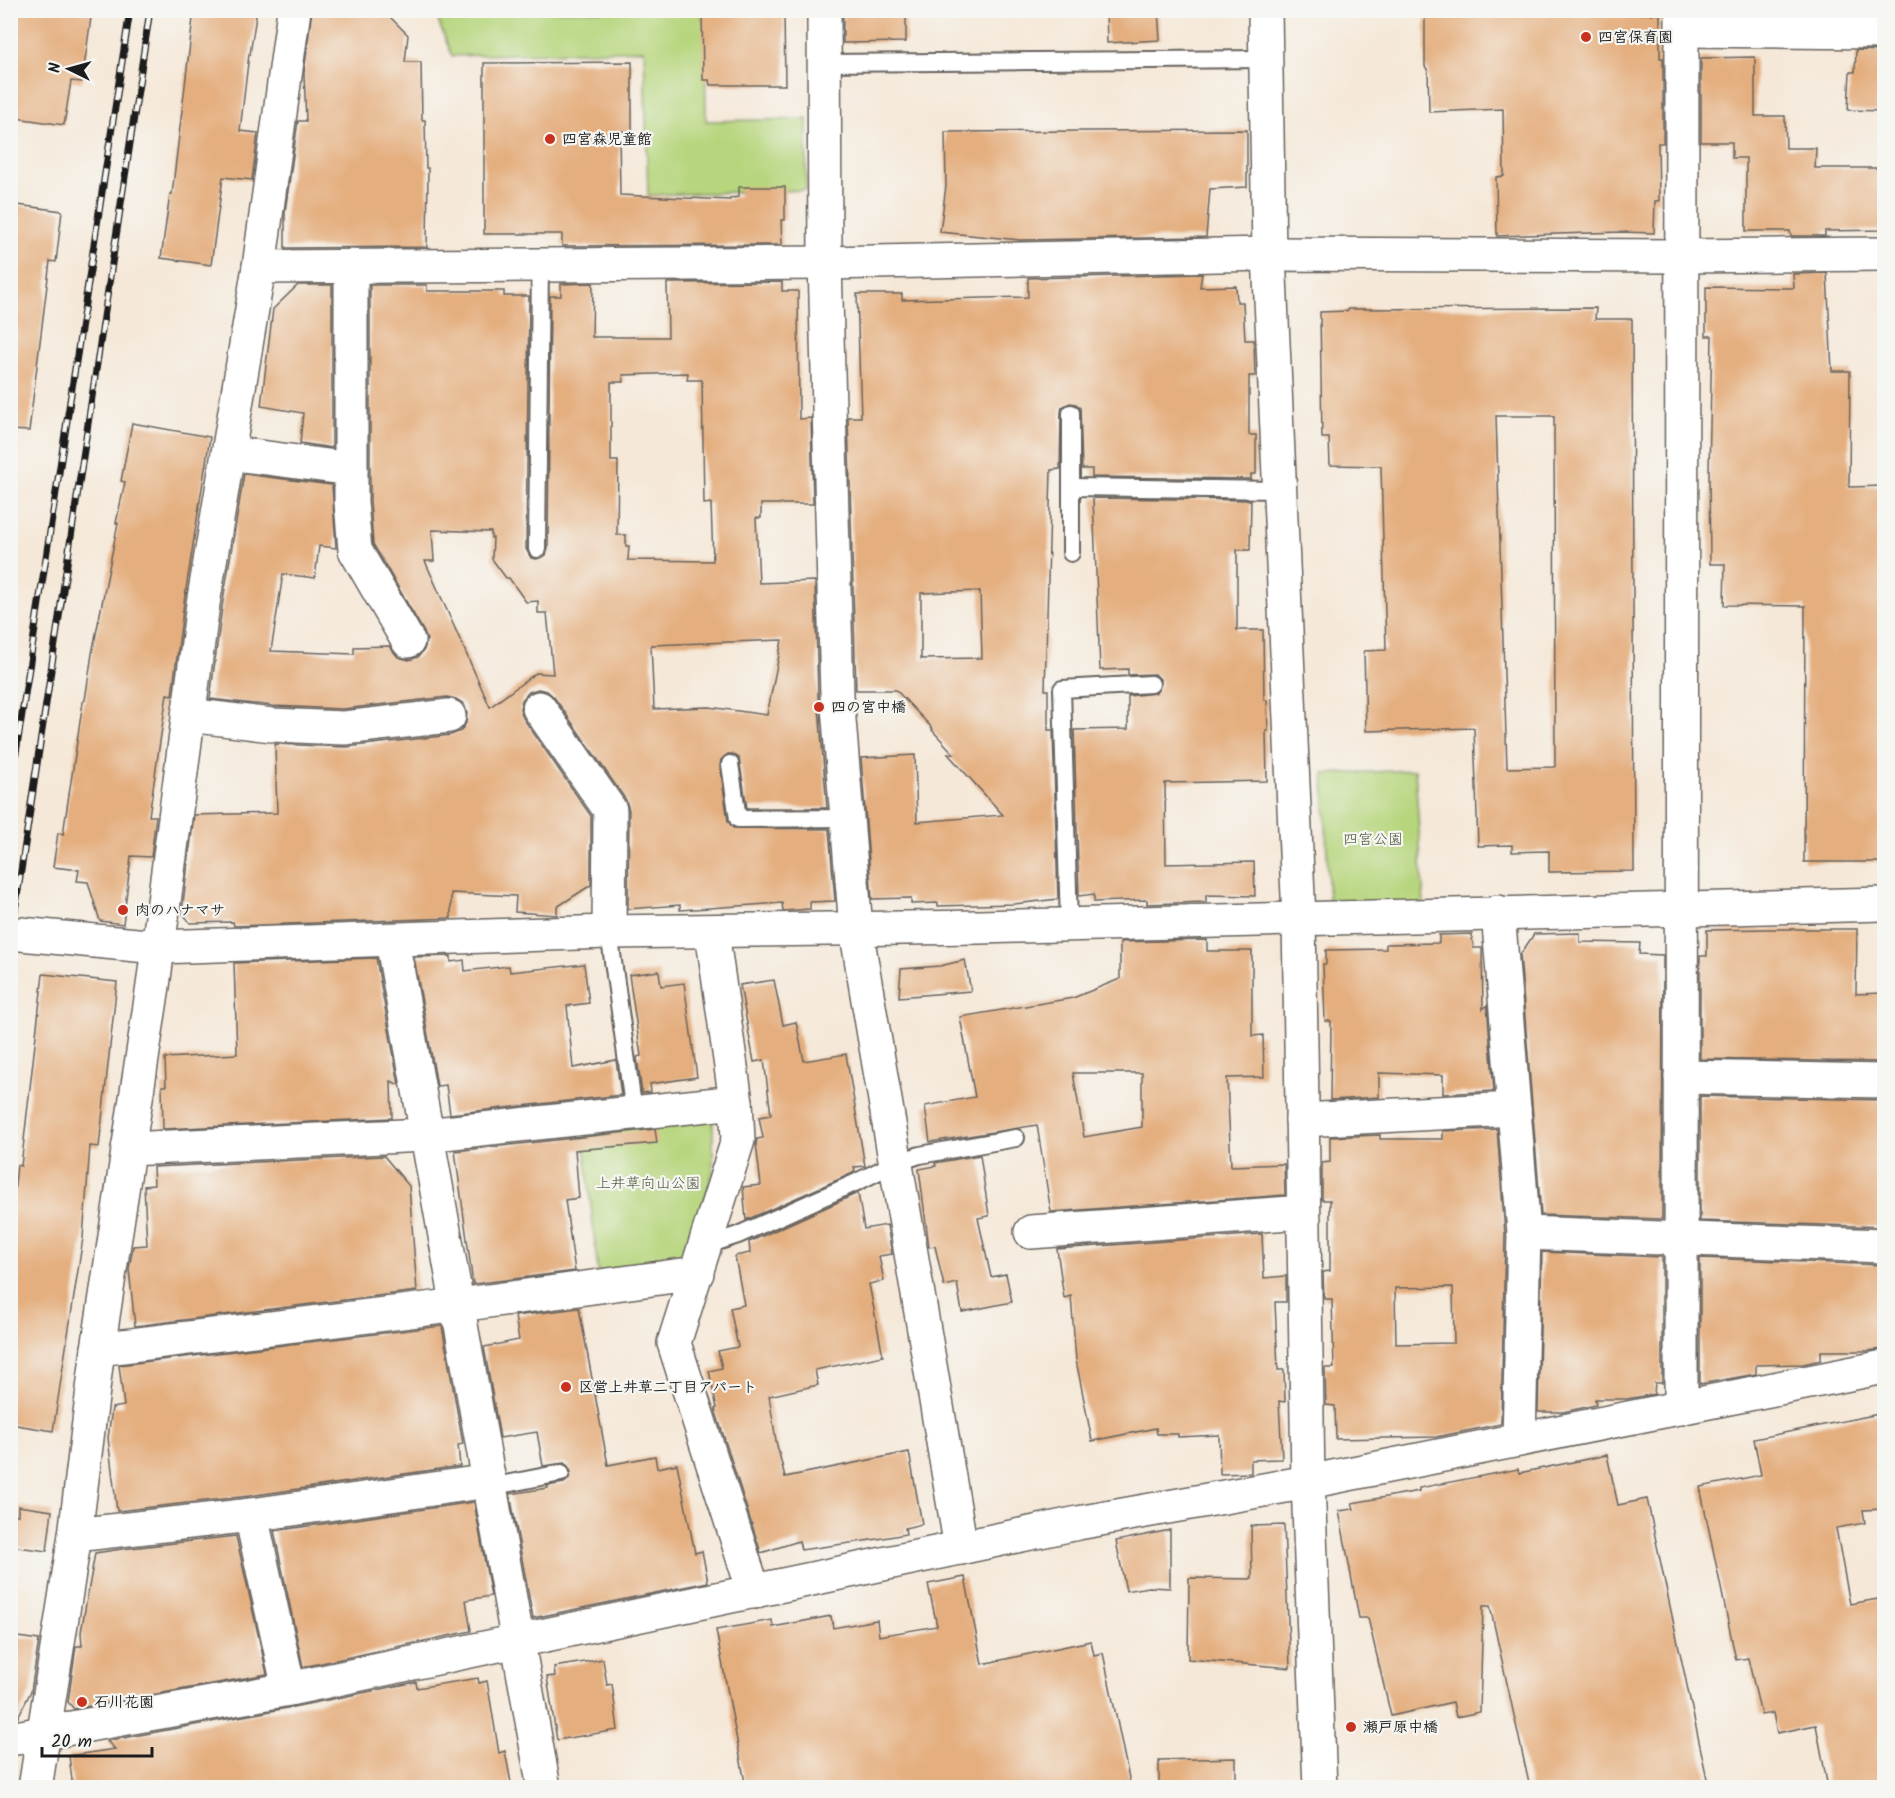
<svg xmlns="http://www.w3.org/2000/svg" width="1895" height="1798" font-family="Kalam,'Klee One',sans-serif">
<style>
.green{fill:#b6d57c;stroke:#69784c;stroke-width:1.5}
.building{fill:#e4ae7e;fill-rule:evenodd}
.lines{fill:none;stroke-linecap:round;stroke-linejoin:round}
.service-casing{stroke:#68635e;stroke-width:20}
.minor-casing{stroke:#68635e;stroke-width:36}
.tertiary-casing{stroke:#68635e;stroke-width:36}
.service{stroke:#fff;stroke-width:16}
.minor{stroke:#fff;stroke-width:33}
.tertiary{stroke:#fff;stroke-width:33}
.rail-casing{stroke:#1c1c1c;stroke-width:7}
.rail{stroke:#f6f6f2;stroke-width:4.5;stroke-dasharray:14;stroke-linecap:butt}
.poi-dot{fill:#c8321e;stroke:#f6f6f2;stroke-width:2}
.labels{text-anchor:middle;stroke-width:4.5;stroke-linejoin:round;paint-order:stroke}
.poi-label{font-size:15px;font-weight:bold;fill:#1c1c1c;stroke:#f6f6f2;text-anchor:start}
.park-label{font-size:15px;fill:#4a5439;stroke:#f6f6f2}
</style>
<rect width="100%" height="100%" fill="#f6f6f2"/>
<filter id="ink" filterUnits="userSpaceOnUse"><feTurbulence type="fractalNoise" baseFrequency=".0167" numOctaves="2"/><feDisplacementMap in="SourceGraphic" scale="12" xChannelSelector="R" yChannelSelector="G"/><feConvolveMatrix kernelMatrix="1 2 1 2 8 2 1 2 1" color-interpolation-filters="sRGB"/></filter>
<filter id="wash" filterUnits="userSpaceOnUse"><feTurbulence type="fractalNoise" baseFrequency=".008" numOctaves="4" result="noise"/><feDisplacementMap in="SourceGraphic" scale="24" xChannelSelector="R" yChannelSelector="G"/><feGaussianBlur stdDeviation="1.35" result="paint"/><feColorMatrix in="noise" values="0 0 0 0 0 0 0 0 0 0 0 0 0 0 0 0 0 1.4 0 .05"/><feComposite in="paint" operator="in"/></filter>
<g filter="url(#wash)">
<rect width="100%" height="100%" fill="#f5e8d8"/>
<g class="green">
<path d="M 431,11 L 705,11 L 706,121 L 807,119 L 806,190 L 648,195 L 644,50 L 452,56 L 437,18 Z"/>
<path d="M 1415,770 L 1424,905 L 1329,907 L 1324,774 Z"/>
<path d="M 713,1117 L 713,1172 L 687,1260 L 598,1273 L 583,1130 Z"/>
</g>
<g id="blocks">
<g class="building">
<path d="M 10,10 L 92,10 L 82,82 L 71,81 L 64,125 L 10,117 Z"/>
<path d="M 194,10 L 257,10 L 250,54 L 249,54 L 240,131 L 258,133 L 252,180 L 223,177 L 211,265 L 161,258 L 170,194 L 172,194 Z"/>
<path d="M 312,10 L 383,10 L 408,35 L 405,62 L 421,62 L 422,120 L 425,120 L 426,168 L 428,168 L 427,247 L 285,248 L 285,212 L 298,121 L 306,121 L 304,73 Z"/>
<path d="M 702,10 L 784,12 L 785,85 L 710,85 L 709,80 L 703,80 Z"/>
<path d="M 855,10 L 906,10 L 906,42 L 843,43 L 843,12 L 855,12 Z"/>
<path d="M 1106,10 L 1158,10 L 1160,40 L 1107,43 Z"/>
<path d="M 1425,10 L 1588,10 L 1589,13 L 1660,14 L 1660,58 L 1663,58 L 1663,143 L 1658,143 L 1659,201 L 1655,201 L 1654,233 L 1622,232 L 1497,236 L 1496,177 L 1504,176 L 1503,109 L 1429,112 L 1428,70 L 1425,67 Z"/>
<path d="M 1856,50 L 1884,51 L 1884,111 L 1848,110 L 1850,72 L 1855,72 Z"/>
<path d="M 1755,57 L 1755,116 L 1785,116 L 1786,148 L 1816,148 L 1815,168 L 1884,168 L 1884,230 L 1825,231 L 1825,236 L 1791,236 L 1790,231 L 1746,231 L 1746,158 L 1732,158 L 1732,142 L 1701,142 L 1701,58 Z"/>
<path d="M 632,62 L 632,132 L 619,131 L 620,195 L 730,200 L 730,198 L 739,197 L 739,187 L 785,187 L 785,220 L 781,220 L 782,245 L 562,246 L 562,234 L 484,234 L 484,63 Z"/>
<path d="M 1247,130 L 1247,187 L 1210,189 L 1206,237 L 1020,240 L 940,232 L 946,186 L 945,132 Z"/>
<path d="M 10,204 L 62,211 L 56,262 L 50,261 L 29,431 L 10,430 Z"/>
<path d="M 1827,273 L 1832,371 L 1850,371 L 1849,487 L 1884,486 L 1882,862 L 1804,862 L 1805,606 L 1724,605 L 1725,564 L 1710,564 L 1709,472 L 1712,336 L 1706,336 L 1706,287 L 1794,288 L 1793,274 Z"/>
<path d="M 1202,274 L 1200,287 L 1236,286 L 1237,302 L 1243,302 L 1245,340 L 1254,340 L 1255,376 L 1249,376 L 1249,435 L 1256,435 L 1256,474 L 1251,474 L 1251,479 L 1092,477 L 1092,469 L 1082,469 L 1080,408 L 1076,404 L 1070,403 L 1062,407 L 1061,412 L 1060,469 L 1051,470 L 1045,690 L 1048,690 L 1048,730 L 1053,730 L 1058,899 L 1014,904 L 938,906 L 938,903 L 911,904 L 911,898 L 872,899 L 861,758 L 915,755 L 917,822 L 1003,815 L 948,754 L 954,754 L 932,730 L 933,729 L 896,690 L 856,690 L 848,417 L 861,417 L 857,294 L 902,294 L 902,300 L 1028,297 L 1028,278 ZM 980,591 L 982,658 L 921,659 L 921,593 Z"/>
<path d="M 782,282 L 782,291 L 798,291 L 799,419 L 811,418 L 813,504 L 761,504 L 761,518 L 756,518 L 759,583 L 815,581 L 818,696 L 827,808 L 747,808 L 739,758 L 733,754 L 728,754 L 721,760 L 720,766 L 728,821 L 733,828 L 829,829 L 835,901 L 810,902 L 810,909 L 783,911 L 782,903 L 680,910 L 680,905 L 628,909 L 629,810 L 626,800 L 554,697 L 547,691 L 538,689 L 529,692 L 522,700 L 520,709 L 523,718 L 591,816 L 591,885 L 557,907 L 557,915 L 515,912 L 516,896 L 451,893 L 451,918 L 234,926 L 233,922 L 190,923 L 182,912 L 194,815 L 277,813 L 275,744 L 346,747 L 451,735 L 461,731 L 466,723 L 467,713 L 464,704 L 456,699 L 447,697 L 343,709 L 273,706 L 210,699 L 222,607 L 244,474 L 332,485 L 336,548 L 319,546 L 315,578 L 283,574 L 271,651 L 354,654 L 354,647 L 389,646 L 398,657 L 409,660 L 418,657 L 424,650 L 427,640 L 424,632 L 373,544 L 370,501 L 370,285 L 427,285 L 427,291 L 504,291 L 504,296 L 529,296 L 526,549 L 531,558 L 537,559 L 546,555 L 548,549 L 550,296 L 561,296 L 561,284 L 593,283 L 592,337 L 668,337 L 667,283 ZM 688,373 L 687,380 L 702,380 L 704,504 L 711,503 L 713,561 L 628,560 L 629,546 L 626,546 L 626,535 L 617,535 L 618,461 L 611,461 L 611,382 L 624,382 L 623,375 ZM 432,530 L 491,532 L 491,538 L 493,538 L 492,559 L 506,578 L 509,578 L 526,602 L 538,601 L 538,613 L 547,613 L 553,674 L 536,673 L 490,707 L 425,561 L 434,561 ZM 782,640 L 767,715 L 709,707 L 654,709 L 651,645 Z"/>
<path d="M 298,285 L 332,285 L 332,448 L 300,443 L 303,413 L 261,406 L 273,309 Z"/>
<path d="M 1596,308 L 1595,319 L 1632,319 L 1634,871 L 1549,872 L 1549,851 L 1512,852 L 1512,845 L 1478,846 L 1474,728 L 1366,731 L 1364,651 L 1386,650 L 1381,466 L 1330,465 L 1329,438 L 1322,438 L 1320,312 L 1348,311 L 1348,309 ZM 1496,416 L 1554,416 L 1555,767 L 1507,768 Z"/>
<path d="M 132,423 L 210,437 L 184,602 L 172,695 L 167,694 L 149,816 L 156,816 L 151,857 L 131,856 L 123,924 L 100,921 L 88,882 L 77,881 L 79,870 L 53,867 L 58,833 L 63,834 L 83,702 L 85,700 L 92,654 L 118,523 L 116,523 L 125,482 L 121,481 Z"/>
<path d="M 1093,498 L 1251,500 L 1250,550 L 1237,550 L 1237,630 L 1263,630 L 1264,700 L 1267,700 L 1268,731 L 1266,731 L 1267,781 L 1165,783 L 1166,864 L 1254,862 L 1255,896 L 1206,895 L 1206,902 L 1147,904 L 1147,900 L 1094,902 L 1094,894 L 1079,896 L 1074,730 L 1128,729 L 1128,696 L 1156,693 L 1161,684 L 1160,679 L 1155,674 L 1128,675 L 1128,669 L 1100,670 Z"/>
<path d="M 1770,929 L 1857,929 L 1856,994 L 1884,993 L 1884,1062 L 1700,1059 L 1700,956 L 1707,956 L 1707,930 Z"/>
<path d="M 1580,933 L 1580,942 L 1640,943 L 1639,954 L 1663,955 L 1662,1219 L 1541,1215 L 1520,955 L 1534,934 Z"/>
<path d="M 1472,934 L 1473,948 L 1482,948 L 1483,1009 L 1487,1005 L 1494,1091 L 1443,1094 L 1443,1075 L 1379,1073 L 1379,1097 L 1330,1100 L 1331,1021 L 1325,1021 L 1323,964 L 1326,964 L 1326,950 L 1386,949 L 1386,944 L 1439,943 L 1439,935 Z"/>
<path d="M 1207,940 L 1207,951 L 1252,951 L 1252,1036 L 1263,1035 L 1264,1077 L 1227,1078 L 1231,1166 L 1284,1164 L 1285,1195 L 1051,1212 L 1037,1125 L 930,1142 L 925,1106 L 975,1097 L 960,1017 L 1073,998 L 1120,979 L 1120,942 ZM 1073,1073 L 1142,1073 L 1142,1127 L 1084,1137 Z"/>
<path d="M 451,956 L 451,962 L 464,960 L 465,971 L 509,966 L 510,972 L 584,964 L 589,1003 L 567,1006 L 573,1068 L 616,1060 L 621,1095 L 450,1114 L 446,1085 L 437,1086 L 414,957 Z"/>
<path d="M 376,958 L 399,1085 L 391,1081 L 392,1118 L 163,1129 L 162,1086 L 166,1086 L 165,1058 L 237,1054 L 234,963 Z"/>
<path d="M 965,960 L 971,991 L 899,997 L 901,969 L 940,966 Z"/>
<path d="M 659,971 L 661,986 L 684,983 L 697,1077 L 650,1084 L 651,1092 L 642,1093 L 637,1057 L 641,1056 L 629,975 Z"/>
<path d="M 43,974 L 117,982 L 99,1147 L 90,1146 L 83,1238 L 53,1431 L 10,1424 L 10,1236 L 17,1165 L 21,1166 Z"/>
<path d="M 774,980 L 783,1025 L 796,1022 L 804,1061 L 846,1054 L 865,1166 L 854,1167 L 855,1171 L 853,1173 L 746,1220 L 743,1187 L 761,1185 L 756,1144 L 757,1139 L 763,1138 L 759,1117 L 771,1115 L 764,1060 L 754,1062 L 740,985 Z"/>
<path d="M 1700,1096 L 1884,1100 L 1884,1227 L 1700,1221 Z"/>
<path d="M 655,1129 L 657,1143 L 575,1150 L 579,1198 L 565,1200 L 575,1271 L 473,1284 L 455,1151 Z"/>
<path d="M 1497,1129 L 1505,1234 L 1501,1424 L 1436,1437 L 1336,1439 L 1335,1406 L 1326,1405 L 1325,1368 L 1334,1368 L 1332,1299 L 1324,1299 L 1323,1272 L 1330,1271 L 1330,1200 L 1322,1200 L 1322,1163 L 1330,1162 L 1330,1137 L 1380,1135 L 1380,1139 L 1443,1139 L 1443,1131 ZM 1453,1287 L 1454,1343 L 1396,1344 L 1395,1288 Z"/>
<path d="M 980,1155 L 989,1216 L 978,1218 L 991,1277 L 1006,1274 L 1012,1302 L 962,1312 L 957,1283 L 944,1286 L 935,1246 L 929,1247 L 919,1169 L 936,1166 L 935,1163 Z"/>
<path d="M 384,1156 L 409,1186 L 417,1291 L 135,1326 L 129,1269 L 133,1246 L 147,1245 L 144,1186 L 154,1185 L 153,1167 Z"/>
<path d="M 858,1193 L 864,1229 L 887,1225 L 892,1254 L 879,1256 L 884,1281 L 869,1284 L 883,1356 L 815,1370 L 818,1385 L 769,1396 L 776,1441 L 785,1477 L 909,1452 L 922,1524 L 905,1528 L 906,1534 L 878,1539 L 801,1550 L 799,1541 L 761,1553 L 715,1409 L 717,1408 L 709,1371 L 722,1368 L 718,1351 L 738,1347 L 730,1308 L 744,1305 L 735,1256 L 750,1253 L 749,1242 Z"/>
<path d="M 1262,1234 L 1264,1278 L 1286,1276 L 1286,1302 L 1275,1302 L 1278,1370 L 1284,1370 L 1285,1402 L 1279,1401 L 1282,1459 L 1251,1460 L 1251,1473 L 1220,1474 L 1219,1435 L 1178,1437 L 1178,1434 L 1157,1434 L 1156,1428 L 1092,1441 L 1076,1360 L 1071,1296 L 1064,1298 L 1057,1249 Z"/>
<path d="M 1542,1252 L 1662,1257 L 1662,1383 L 1655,1383 L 1654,1394 L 1627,1399 L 1595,1399 L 1596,1405 L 1563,1412 L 1538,1412 Z"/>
<path d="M 1700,1258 L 1884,1265 L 1884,1349 L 1866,1351 L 1821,1351 L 1821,1360 L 1803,1364 L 1756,1365 L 1756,1374 L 1700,1384 Z"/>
<path d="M 579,1308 L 608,1465 L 655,1456 L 657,1468 L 677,1464 L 695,1553 L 702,1551 L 708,1582 L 533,1618 L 510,1494 L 548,1488 L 547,1486 L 564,1483 L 568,1480 L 571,1472 L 568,1466 L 564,1463 L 543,1466 L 537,1432 L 500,1438 L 484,1347 L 519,1340 L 515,1316 Z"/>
<path d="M 442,1326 L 463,1444 L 458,1445 L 460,1466 L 249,1496 L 117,1511 L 108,1438 L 112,1408 L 124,1406 L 119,1365 Z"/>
<path d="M 1884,1413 L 1884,1509 L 1863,1510 L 1865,1523 L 1836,1528 L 1850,1604 L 1884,1598 L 1884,1788 L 1828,1788 L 1816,1725 L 1777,1733 L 1773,1713 L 1761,1715 L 1748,1658 L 1736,1660 L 1700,1487 L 1761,1475 L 1754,1439 Z"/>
<path d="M 1607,1455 L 1618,1505 L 1647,1499 L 1709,1788 L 1530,1788 L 1490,1606 L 1483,1606 L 1480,1712 L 1456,1717 L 1453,1702 L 1391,1716 L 1368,1618 L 1359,1618 L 1339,1511 L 1354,1509 L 1352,1503 L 1419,1491 L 1419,1488 L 1518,1469 L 1519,1473 Z"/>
<path d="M 474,1502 L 491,1596 L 466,1600 L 471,1631 L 303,1667 L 274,1531 Z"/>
<path d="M 18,1506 L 52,1511 L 47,1551 L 10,1546 L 10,1515 L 18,1515 Z"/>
<path d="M 1284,1525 L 1290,1668 L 1188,1659 L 1189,1578 L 1252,1579 L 1251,1526 Z"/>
<path d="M 1170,1530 L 1170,1588 L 1149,1587 L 1126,1591 L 1116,1541 Z"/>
<path d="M 236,1536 L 267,1674 L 74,1709 L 68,1702 L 76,1646 L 82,1646 L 81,1632 L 95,1553 L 122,1549 Z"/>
<path d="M 965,1577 L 982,1664 L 1091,1641 L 1094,1655 L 1103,1653 L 1131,1788 L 746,1788 L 716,1630 L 772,1620 L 773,1627 L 831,1616 L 833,1628 L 877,1620 L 879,1636 L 937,1626 L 928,1584 Z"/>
<path d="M 10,1636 L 39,1640 L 31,1691 L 17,1719 L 10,1720 Z"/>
<path d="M 603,1659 L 607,1685 L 612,1684 L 618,1730 L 557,1740 L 547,1677 L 555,1676 L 554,1667 Z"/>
<path d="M 478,1678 L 479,1683 L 487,1681 L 499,1753 L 505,1751 L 512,1788 L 73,1788 L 69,1756 L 115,1749 L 107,1741 L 293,1707 L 416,1682 L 417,1688 Z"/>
<path d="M 1236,1758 L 1236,1788 L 1159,1788 L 1159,1760 Z"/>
</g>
</g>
</g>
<g filter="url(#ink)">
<use href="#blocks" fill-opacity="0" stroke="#68635e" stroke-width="1.5"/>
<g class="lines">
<defs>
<g id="service">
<path d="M 824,63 L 1266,59"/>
<path d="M 1072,487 L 1279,490"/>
<path d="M 537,549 L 540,264"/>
<path d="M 1071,553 L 1071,413"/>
<path d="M 730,764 L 738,819 L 847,818"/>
<path d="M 1069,924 L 1062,689 L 1151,684"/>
<path d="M 609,932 L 634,1113"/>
<path d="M 705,1246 L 738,1235 L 857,1182 L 895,1163 L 920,1155 L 1016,1138"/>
<path d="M 490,1487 L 561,1473"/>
</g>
<g id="minor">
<path d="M 824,10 L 825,263 L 837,695 L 856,929 L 961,1548"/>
<path d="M 1682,30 L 1884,32"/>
<path d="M 351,266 L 351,502 L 355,550 L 408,641"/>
<path d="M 228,453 L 351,469"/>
<path d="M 539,708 L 610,810 L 609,932"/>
<path d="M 188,715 L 272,725 L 344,728 L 449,716"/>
<path d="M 1498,912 L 1524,1233 L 1519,1440"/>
<path d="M 712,932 L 736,1102 L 738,1140 L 674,1343 L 754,1592"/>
<path d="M 10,933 L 158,947 L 609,932 L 980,927 L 1884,904"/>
<path d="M 392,940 L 544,1788"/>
<path d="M 1681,1077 L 1884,1081"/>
<path d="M 1302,1120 L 1514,1109"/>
<path d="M 128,1149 L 425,1135 L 736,1102"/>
<path d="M 1031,1232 L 1303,1212"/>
<path d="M 1524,1233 L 1884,1246"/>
<path d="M 98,1349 L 459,1305 L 697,1273"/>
<path d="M 1681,1408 L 1682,10"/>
<path d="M 251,1515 L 289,1689"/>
<path d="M 75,1535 L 251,1515 L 489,1481"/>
<path d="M 10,1739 L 289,1689 L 1078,1523 L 1308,1482 L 1884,1367"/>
<path d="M 35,1788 L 75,1535 L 98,1349 L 153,986 L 203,604 L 259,267 L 294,10"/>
</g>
<g id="tertiary">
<path d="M 1265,10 L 1269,254 L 1299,918 L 1308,1482 L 1320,1788"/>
<path d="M 259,267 L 825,263 L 1269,254 L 1682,256 L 1884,254"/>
</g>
</defs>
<use href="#service" class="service-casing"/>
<use href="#minor" class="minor-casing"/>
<use href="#tertiary" class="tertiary-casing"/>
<use href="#service" class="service"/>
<use href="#minor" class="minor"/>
<use href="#tertiary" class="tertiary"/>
<defs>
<g id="rail">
<path d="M 10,792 L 130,10"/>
<path d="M 10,944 L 150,10"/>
</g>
</defs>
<use href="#rail" class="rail-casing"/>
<use href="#rail" class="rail"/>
</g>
</g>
<g class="poi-dot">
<circle cx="1586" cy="37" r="6"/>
<circle cx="550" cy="139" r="6"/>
<circle cx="819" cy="707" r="6"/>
<circle cx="123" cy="910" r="6"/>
<circle cx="566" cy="1387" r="6"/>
<circle cx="82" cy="1702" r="6"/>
<circle cx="1351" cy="1727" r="6"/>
</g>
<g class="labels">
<g class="poi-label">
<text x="1598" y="42">四宮保育園</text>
<text x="562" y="144">四宮森児童館</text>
<text x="831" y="712">四の宮中橋</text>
<text x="135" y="915">肉のハナマサ</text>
<text x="578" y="1392">区営上井草二丁目アパート</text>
<text x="94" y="1707">石川花園</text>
<text x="1363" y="1732">瀬戸原中橋</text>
</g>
<g class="park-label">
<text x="1373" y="844">四宮公園</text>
<text x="648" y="1188">上井草向山公園</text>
</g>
</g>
<rect width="1895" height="1798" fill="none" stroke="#f6f6f2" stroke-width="36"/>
<g transform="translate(69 69) rotate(275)" stroke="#f6f6f2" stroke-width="4.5" paint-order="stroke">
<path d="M0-4.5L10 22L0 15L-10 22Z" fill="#1c1c1c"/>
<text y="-9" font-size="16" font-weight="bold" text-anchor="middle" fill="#1c1c1c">N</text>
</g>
<path d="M42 1747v9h110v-9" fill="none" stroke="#1c1c1c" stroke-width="3"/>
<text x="51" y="1747" font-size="18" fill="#1c1c1c" stroke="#f6f6f2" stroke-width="4.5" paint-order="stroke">20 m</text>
</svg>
